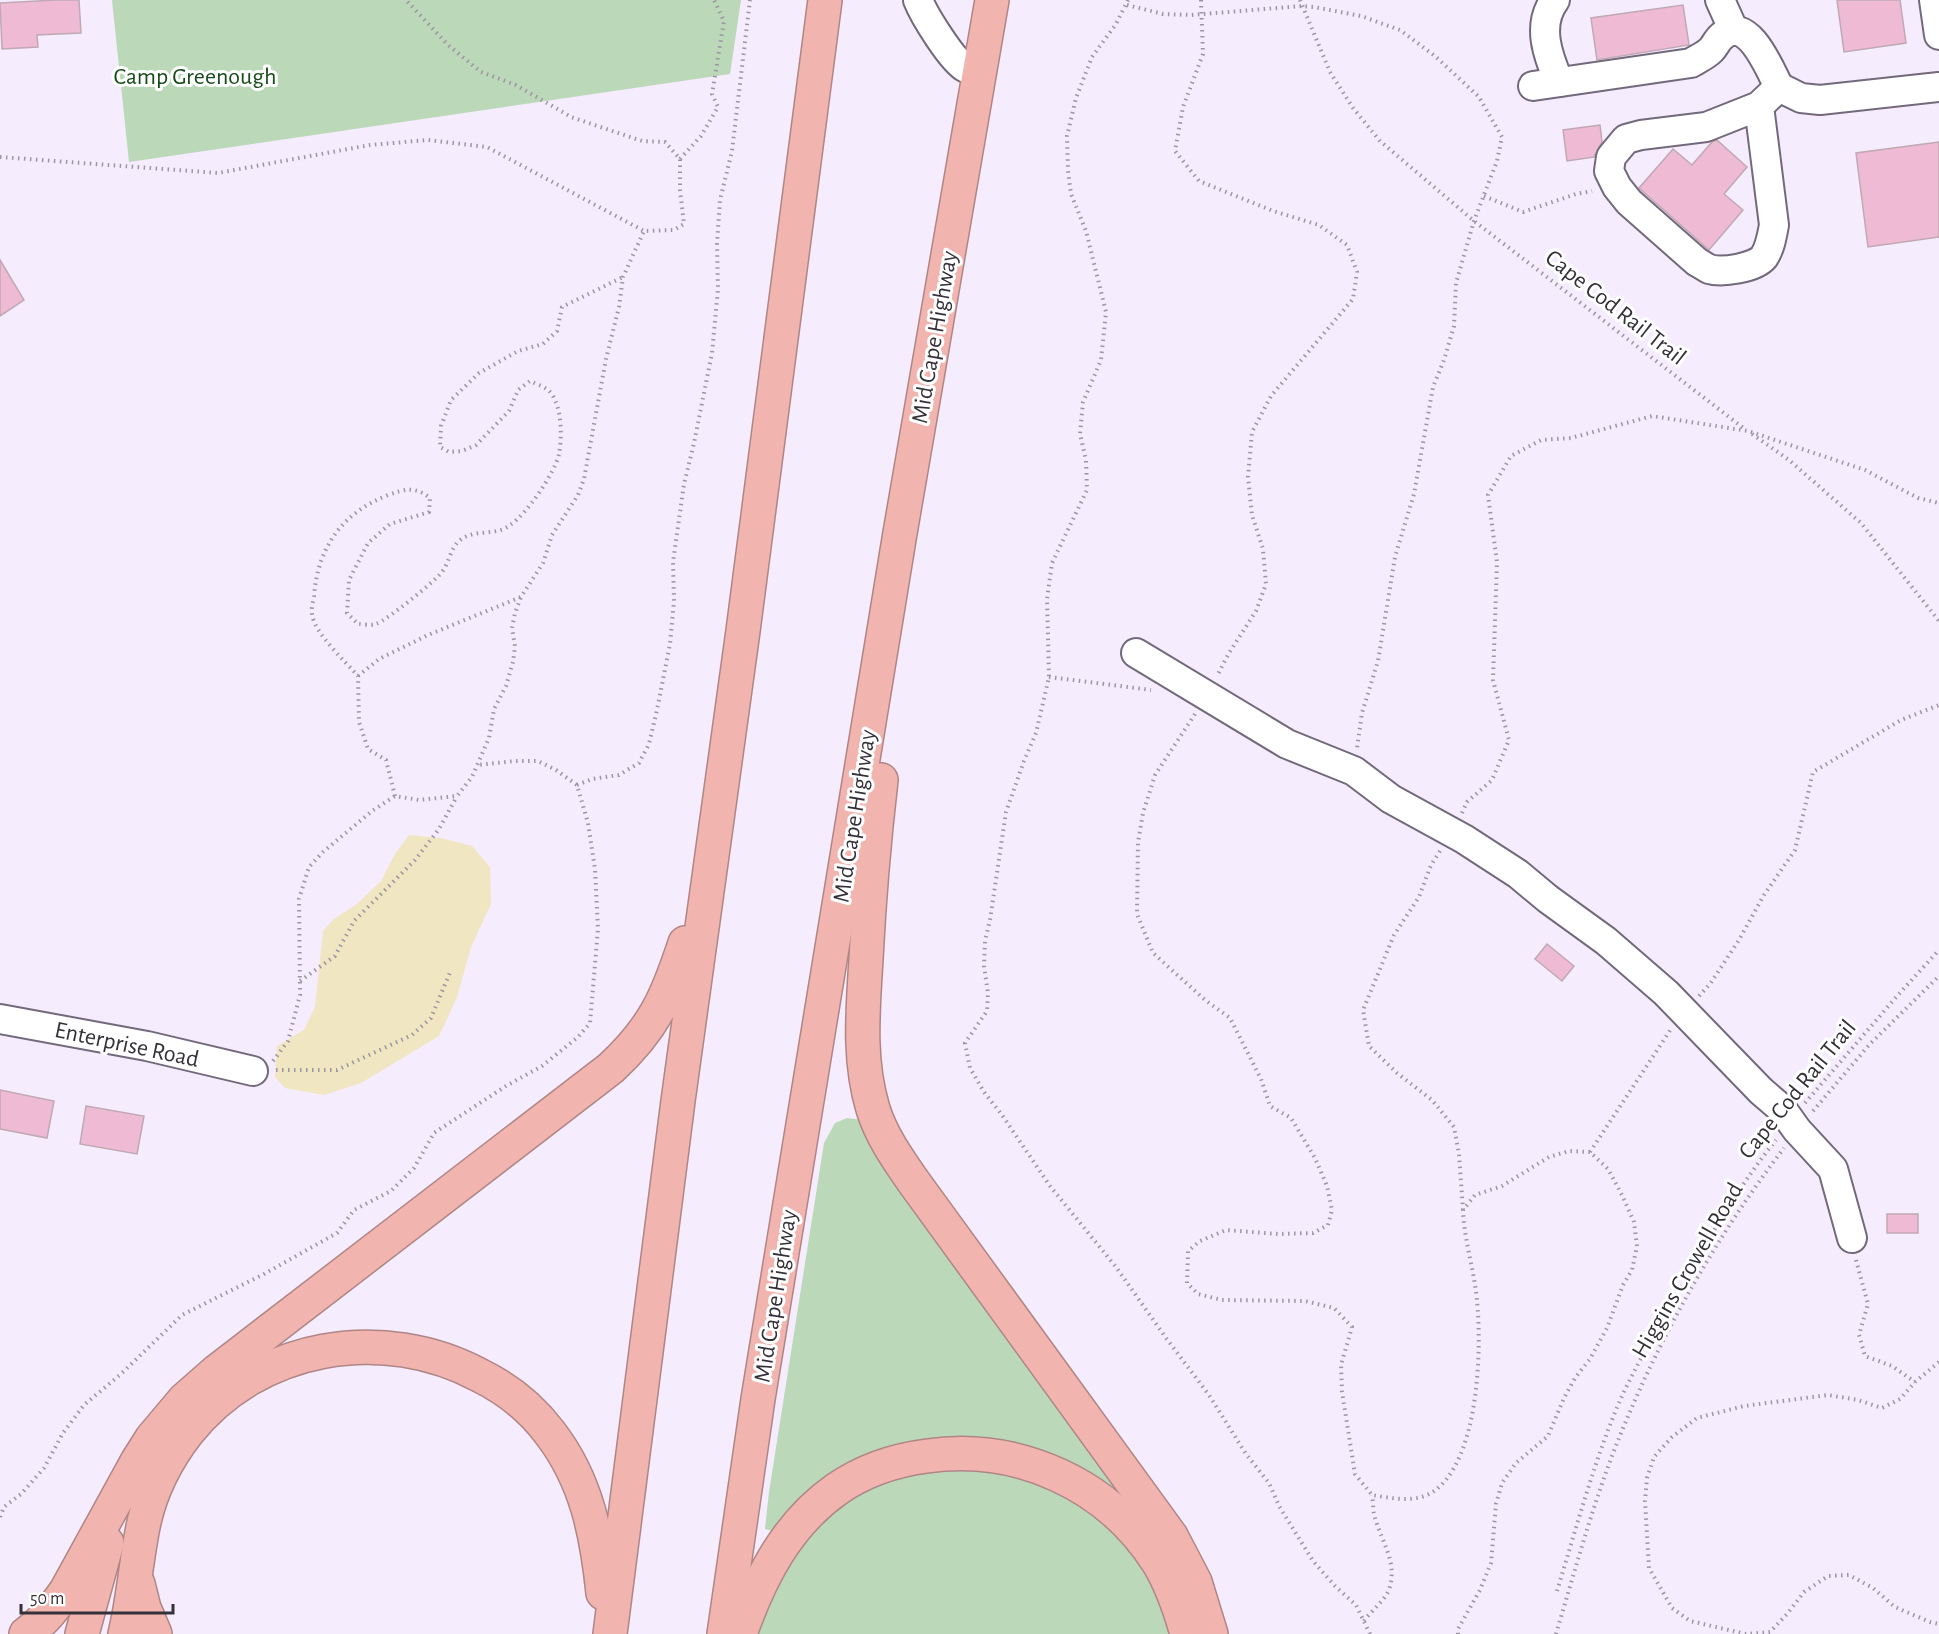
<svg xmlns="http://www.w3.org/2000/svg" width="1939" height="1634" font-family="'Alegreya Sans',sans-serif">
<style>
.green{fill:#bbd8b9}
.sand{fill:#f0e6c1}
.building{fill:#eebad4;stroke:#c0a9b4;stroke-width:1.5}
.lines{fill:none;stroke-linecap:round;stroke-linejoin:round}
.minor-casing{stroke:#73697c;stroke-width:32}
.highway-casing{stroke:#af8686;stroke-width:36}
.path{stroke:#9c95a2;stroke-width:4;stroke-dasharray:1.5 4.5;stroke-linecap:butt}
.minor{stroke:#fff;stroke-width:28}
.highway{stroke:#f1b4af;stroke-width:33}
.labels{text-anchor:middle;stroke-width:6;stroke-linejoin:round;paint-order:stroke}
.park-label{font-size:24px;fill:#174c18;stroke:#fff}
.street-label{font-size:24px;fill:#353139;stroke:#fff}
</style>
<rect width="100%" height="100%" fill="#f5ecfd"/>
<g class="green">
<path d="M 112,0 L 741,0 L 730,74 L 129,162 Z"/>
<path d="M 847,1118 L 864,1120 L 1156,1541 L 980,1442 L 772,1531 L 765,1529 L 769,1492 L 824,1143 L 835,1123 Z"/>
<path d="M 953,1466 L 1007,1471 L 1083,1503 L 1136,1550 L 1176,1634 L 752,1634 L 759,1614 L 806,1535 L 860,1491 L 892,1478 Z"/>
</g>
<path class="sand" d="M 409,835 L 441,838 L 472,846 L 490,867 L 491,904 L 471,947 L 457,997 L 439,1036 L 361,1083 L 324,1095 L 285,1088 L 275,1077 L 277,1046 L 304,1030 L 315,1007 L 323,931 L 334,919 L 357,904 L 381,881 L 395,854 Z"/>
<g class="building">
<path d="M 56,0 L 79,0 L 81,33 L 37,35 L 38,47 L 2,49 L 0,3 Z"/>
<path d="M 1837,0 L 1900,0 L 1906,43 L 1844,52 Z"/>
<path d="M 1683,5 L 1689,45 L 1597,60 L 1591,18 Z"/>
<path d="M 1600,125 L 1602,142 L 1594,157 L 1567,161 L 1563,130 Z"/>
<path d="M 1717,140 L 1747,167 L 1724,194 L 1743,210 L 1709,250 L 1639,188 L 1673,149 L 1692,165 L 1712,142 Z"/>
<path d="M 1939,142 L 1939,237 L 1868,247 L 1856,153 Z"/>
<path d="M 0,260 L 24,300 L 0,316 Z"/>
<path d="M 1547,944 L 1574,966 L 1562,981 L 1535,959 Z"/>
<path d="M 0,1090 L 54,1101 L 47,1138 L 0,1129 Z"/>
<path d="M 86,1106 L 144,1116 L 137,1154 L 80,1144 Z"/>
<rect x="1887" y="1214" width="31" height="19"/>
</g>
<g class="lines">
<defs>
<g id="minor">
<path d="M 918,0 C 924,15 952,61 966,68 C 970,70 976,70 981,72"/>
<path d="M 1555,0 C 1536,25 1548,56 1559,82"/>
<path d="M 1720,0 L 1734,31"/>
<path d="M 1934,0 L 1939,35"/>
<path d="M 1533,86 L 1691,63 C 1697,59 1705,56 1711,50 C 1715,46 1717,40 1722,36 C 1748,13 1770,70 1779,87"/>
<path d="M 1779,87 L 1801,98 L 1820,100 L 1939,87"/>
<path d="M 1759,106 L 1774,225 C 1772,236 1770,248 1764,257 C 1755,268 1722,273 1709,269 C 1705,267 1701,264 1697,262 L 1629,202 L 1617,187 L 1609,171 L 1611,157 L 1626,139 L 1641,135 L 1706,127 L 1759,106 L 1779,87"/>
<path d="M 1136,653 L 1287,744 L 1354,771 L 1391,799 L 1464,839 L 1518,874 L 1548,899 L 1606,941 L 1666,993 L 1761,1091 L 1782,1109 L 1797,1130 L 1833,1169 L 1852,1238"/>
<path d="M 0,1019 L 147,1046 L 253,1071"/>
</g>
<g id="highway">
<path d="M 881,780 C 874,840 869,899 866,959 C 863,1009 858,1060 873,1109 C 881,1135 897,1158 913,1181 L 1171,1536 L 1195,1582 L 1211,1634"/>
<path d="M 138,1584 L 144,1608 L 155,1634"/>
<path d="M 26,1634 C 43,1622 54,1608 66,1591 L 138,1460 L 152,1438 L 184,1400 L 217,1371 L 611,1068 C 654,1028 667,998 685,943"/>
<path d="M 82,1634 L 107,1543"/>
<path d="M 125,1634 C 134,1597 136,1559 144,1522 C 151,1491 167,1459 187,1433 C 257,1344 383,1323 481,1376 C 507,1389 532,1409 550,1433 C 587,1481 597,1535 603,1593"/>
<path d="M 610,1634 L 678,1101 L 743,631 L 825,0"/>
<path d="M 724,1634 L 758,1399 L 900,533 L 992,0"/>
<path d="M 740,1634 C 760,1577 787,1524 837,1489 C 863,1471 896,1460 927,1456 C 1018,1443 1108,1484 1158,1562 C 1172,1585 1180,1609 1187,1634"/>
</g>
</defs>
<use href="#minor" class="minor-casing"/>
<use href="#highway" class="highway-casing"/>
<g class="path">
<path d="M 1128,0 L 1116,24 L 1092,57 L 1076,98 L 1067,136 L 1068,171 L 1071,194 L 1086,231 L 1106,312 L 1101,360 L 1083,402 L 1080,434 L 1086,460 L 1087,490 L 1052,563 L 1047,599 L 1049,677 L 1036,733 L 1024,761 L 1006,812 L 990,920 L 985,941 L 984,966 L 988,993 L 987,1011 L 965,1043 L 970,1068 L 984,1092 L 1002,1115 L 1050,1186 L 1116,1267 L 1166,1338 L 1209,1395 L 1246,1454 L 1269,1483 L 1279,1506 L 1313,1561 L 1335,1586 L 1356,1605 L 1370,1634"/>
<path d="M 1201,0 L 1203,54 L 1183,107 L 1175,151 L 1199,181 L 1273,211 L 1319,225 L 1347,245 L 1357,272 L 1353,299 L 1271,396 L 1252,432 L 1248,477 L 1252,515 L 1263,549 L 1266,584 L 1256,611 L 1229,653 L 1217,676"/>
<path d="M 1300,0 L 1330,72 L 1353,108 L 1380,141 L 1474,221 L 1746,430"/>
<path d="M 1127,5 L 1163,14 L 1191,15 L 1302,6 L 1314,7 L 1361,16 L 1400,30 L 1435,56 L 1479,97 L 1502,137 L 1497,161 L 1474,221 L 1456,283 L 1454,326 L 1444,360 L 1433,387 L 1414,494 L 1395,557 L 1378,661 L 1362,713 L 1357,748"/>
<path d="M 0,157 L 218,173 L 370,145 L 428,140 L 487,147 L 644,231"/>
<path d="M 680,159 L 701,136 L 718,107 L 712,94 L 724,21 L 714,0"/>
<path d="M 1484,196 L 1523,212 L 1576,194 L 1592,191"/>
<path d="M 1752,434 L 1789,460 L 1861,523 L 1939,621"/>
<path d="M 358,676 L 379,659 L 428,635 L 521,597 L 543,563 L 552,535 L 578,495 L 584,479 L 606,359 L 619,307 L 623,277 L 644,231 L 674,230 L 684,224 L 680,190 L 680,159 L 665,142 L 642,141 L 571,117 L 516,85 L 481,72 L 448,45 L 406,0"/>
<path d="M 1049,677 L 1151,690"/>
<path d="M 1195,714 L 1155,775 L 1143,813 L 1138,842 L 1137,914 L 1153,953 L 1205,1000 L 1230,1018 L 1261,1079 L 1270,1106 L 1291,1118 L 1315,1158 L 1327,1186 L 1332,1210 L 1328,1225 L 1313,1233 L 1278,1234 L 1226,1230 L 1200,1241 L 1188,1251 L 1187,1283 L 1198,1294 L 1222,1300 L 1305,1301 L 1334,1308 L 1352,1327 L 1341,1365 L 1342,1392 L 1355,1474 L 1372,1495 C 1390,1498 1414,1503 1431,1493 C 1479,1464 1482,1350 1477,1300 C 1474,1269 1464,1240 1463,1210 L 1475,1195 L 1502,1186 L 1549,1157 L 1569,1151 L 1590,1152 L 1608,1169 L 1622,1195 L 1634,1222 L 1637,1246 L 1632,1270 L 1623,1285 L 1607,1328 L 1590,1359 L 1575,1378 L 1564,1398 L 1548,1436 L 1516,1463 L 1502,1483 L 1496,1504 L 1491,1563 L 1480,1590 L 1458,1629 L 1458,1634"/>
<path d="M 577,785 L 592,779 L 619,775 L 639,763 L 649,744 L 657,710 L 670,644 L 674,601 L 673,562 L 684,484 L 694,443 L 712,353 L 718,289 L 717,244 L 720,200 L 732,151 L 750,0"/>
<path d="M 395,796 L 386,760 L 368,749 L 359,722 L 358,676 C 346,662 314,633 312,614 C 311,609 313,602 314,596 C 318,547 342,513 388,495 C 405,489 415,486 430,498 L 429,512 L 390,524 L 368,543 L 349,580 L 347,613 L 358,624 C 363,624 371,626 376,624 C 387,620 433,583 441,573 C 449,564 450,549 459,541 C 474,528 495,537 510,525 C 526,515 555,473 559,454 C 562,436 562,412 553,396 C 548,387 538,385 530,381 L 518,390 L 509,411 L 476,445 L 462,451 L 449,452 L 440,447 L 441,426 L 451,400 L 479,373 L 518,351 L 543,344 L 557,331 L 562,307 L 623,277"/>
<path d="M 1462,813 L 1467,802 L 1492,780 L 1509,740 L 1493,680 L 1497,562 L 1488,495 L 1511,456 L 1541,440 L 1571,438 L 1652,416 L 1748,431 L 1865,470 L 1918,498 L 1939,503"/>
<path d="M 1440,851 L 1431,865 L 1419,897 L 1394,935 L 1363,1010 L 1369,1046 L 1397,1073 L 1432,1100 L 1454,1127 L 1459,1154 L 1463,1210"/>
<path d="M 300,981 L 335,956 L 354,921 L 415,860 L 439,829 L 457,796"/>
<path d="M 1699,996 L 1710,984 L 1739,940 L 1764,895 L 1795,850 L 1813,772 L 1901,720 L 1939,705"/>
<path d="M 273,1061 L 288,1041 L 300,995 L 299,899 L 309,867 L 323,852 L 372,811 L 395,796 L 419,800 L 457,796 L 472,777 L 489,738 L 494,709 L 506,686 L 513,662 L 515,646 L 512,628 L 515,613 L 521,597"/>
<path d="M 276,1070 L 337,1070 L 412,1035 L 431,1018 L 451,970"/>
<path d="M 1805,1103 L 1898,995 L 1939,950"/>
<path d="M 1813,1111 L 1869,1045 L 1939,976"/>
<path d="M 1590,1152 L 1671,1029"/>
<path d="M 1856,1260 L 1868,1304 L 1859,1335 L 1865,1356 L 1892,1366 L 1915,1382"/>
<path d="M 1939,1362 L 1915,1382 L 1900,1399 L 1882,1408 L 1858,1400 L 1828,1395 L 1744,1406 L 1697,1418 L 1672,1437 L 1654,1457 L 1647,1478 L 1645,1501 L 1649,1568 L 1672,1608 L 1690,1621 L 1746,1634 L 1770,1632 L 1787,1614 L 1804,1592 L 1828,1576 L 1849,1575 L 1873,1588 L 1895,1607 L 1930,1622 L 1939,1624"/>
<path d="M 0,1517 L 4,1507 L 21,1494 L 44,1468 L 63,1433 L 84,1405 L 121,1374 L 182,1315 L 264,1274 L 337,1233 L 354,1210 L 391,1191 L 414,1168 L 434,1133 L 506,1086 L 542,1066 L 578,1037 L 590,1023 L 598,929 L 595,869 L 588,823 L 577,785 L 556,770 L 538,761 L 515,761 L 478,765"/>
<path d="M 1557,1591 C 1576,1529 1593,1465 1618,1405 C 1634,1368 1658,1329 1678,1293 C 1708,1240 1738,1187 1776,1140"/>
<path d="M 1364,1621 C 1371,1611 1382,1603 1388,1592 C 1400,1564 1380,1540 1374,1514 C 1373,1508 1373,1501 1372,1495"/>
<path d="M 1556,1634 C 1578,1560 1598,1485 1629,1414 C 1669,1320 1722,1229 1784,1148"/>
</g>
<use href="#minor" class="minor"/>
<use href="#highway" class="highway"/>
</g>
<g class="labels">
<g class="park-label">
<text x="195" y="84">Camp Greenough</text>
</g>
<g class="street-label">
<text transform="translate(1616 307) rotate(38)" y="8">Cape Cod Rail Trail</text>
<text transform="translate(934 337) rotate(-80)" y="8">Mid Cape Highway</text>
<text transform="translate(854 816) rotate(-81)" y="8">Mid Cape Highway</text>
<text transform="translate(127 1044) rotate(12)" y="8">Enterprise Road</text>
<text transform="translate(1797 1089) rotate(-51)" y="8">Cape Cod Rail Trail</text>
<text transform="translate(1687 1270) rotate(-60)" y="8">Higgins Crowell Road</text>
<text transform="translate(775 1296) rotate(-81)" y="8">Mid Cape Highway</text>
</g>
</g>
<path d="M21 1604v9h152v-9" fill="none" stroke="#353139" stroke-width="3"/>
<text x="30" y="1604" font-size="18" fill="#353139" stroke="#ffffff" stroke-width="4.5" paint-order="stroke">50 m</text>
</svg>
